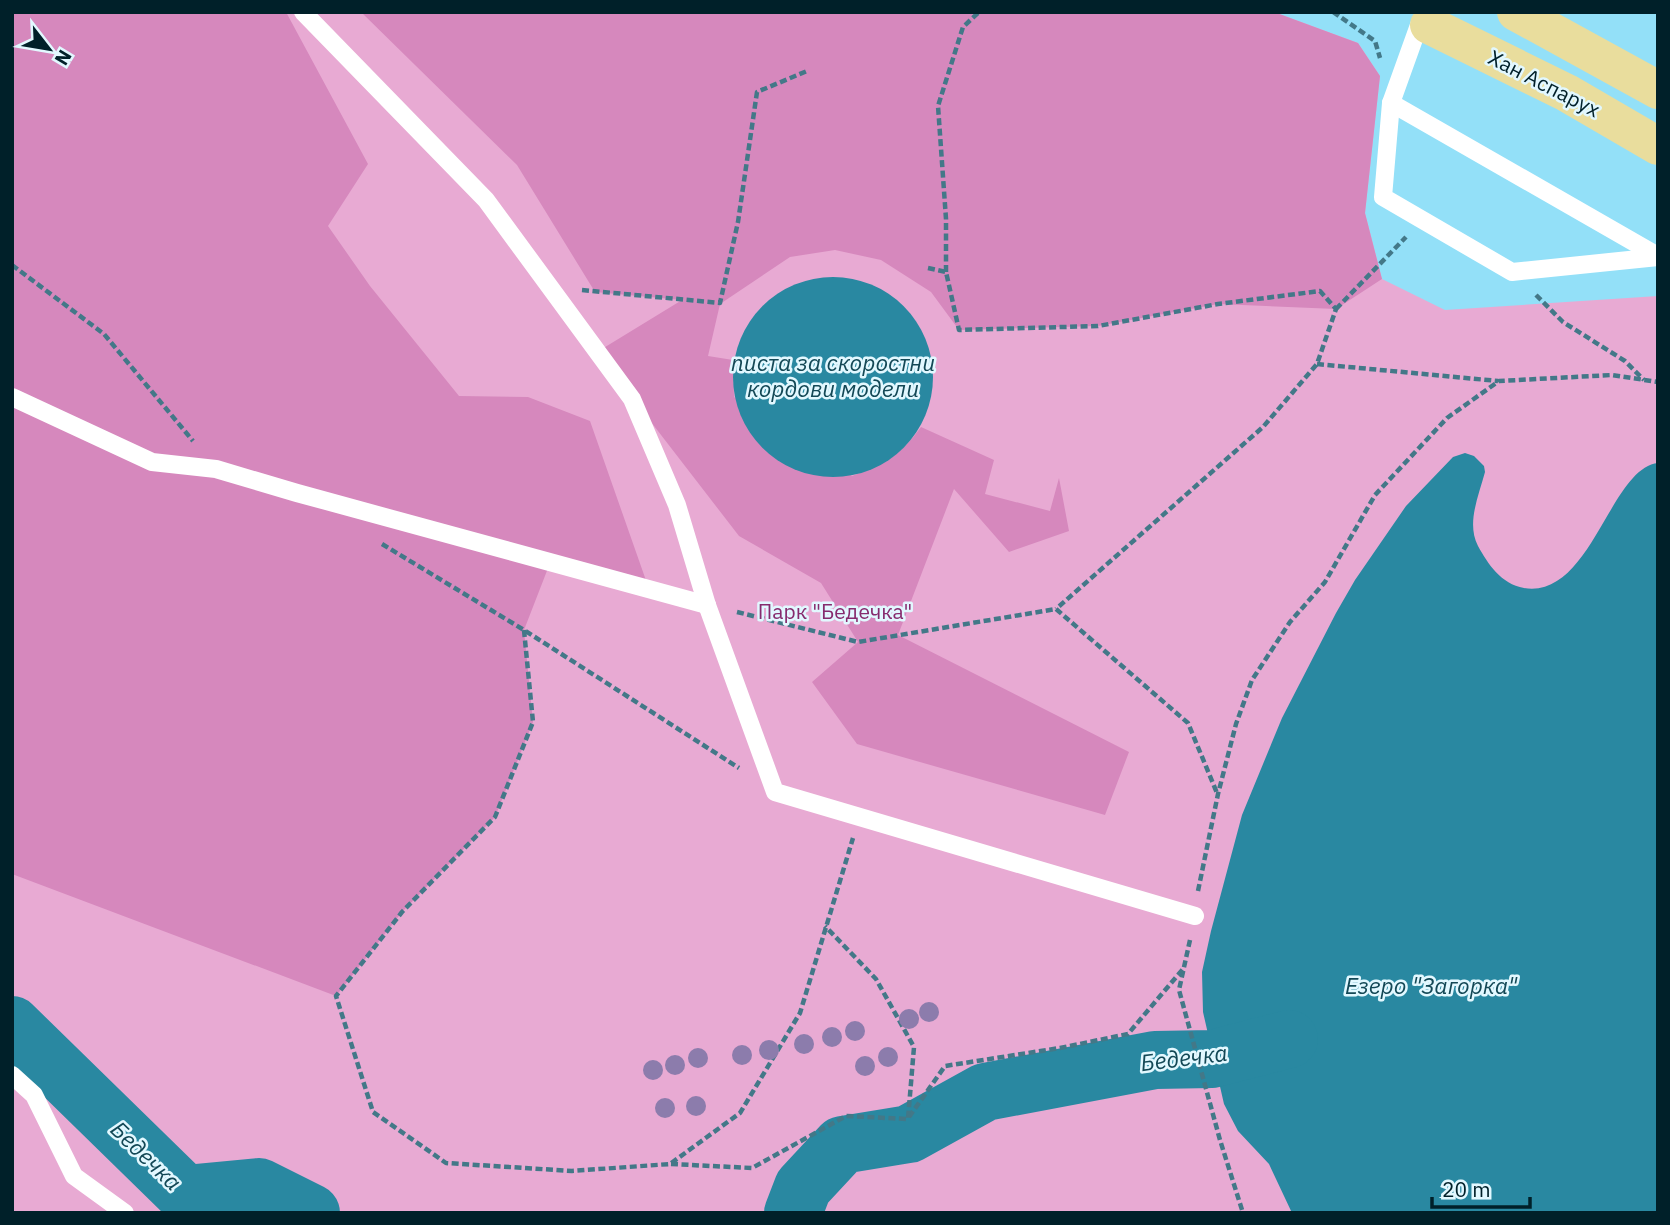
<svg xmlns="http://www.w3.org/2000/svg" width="1670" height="1225" font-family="'IBM Plex Sans',sans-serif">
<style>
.green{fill:#e8aad3}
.forest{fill:#d688bd}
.water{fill:#2988a1}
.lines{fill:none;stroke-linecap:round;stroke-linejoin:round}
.river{stroke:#2988a1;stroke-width:58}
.path{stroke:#437888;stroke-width:4.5;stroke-dasharray:7 3.5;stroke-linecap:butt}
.lane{stroke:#fff;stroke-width:18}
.primary{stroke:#e9dd9d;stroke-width:38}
.tree{fill:#8c7cac}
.labels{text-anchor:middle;stroke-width:5;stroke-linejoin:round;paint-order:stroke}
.street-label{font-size:21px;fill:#002029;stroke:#e2f8ff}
.park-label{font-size:21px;fill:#862b6e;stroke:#e2f8ff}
.water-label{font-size:23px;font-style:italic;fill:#134856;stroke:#e2f8ff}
</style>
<rect width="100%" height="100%" fill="#93e0f8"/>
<path class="green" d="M 12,12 L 1274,12 L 1358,43 L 1380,76 L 1365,213 L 1382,279 L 1445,310 L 1658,296 L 1658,1213 L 12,1213 Z"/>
<g class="forest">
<path d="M 12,12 L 286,12 L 368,164 L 328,226 L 370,286 L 459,396 L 528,397 L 590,421 L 649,589 L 550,563 L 524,630 L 533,722 L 495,817 L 402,912 L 336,996 L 12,874 Z"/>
<path d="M 361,12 L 1274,12 L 1358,43 L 1380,76 L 1365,213 L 1382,279 L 1336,309 L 1218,304 L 1098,326 L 959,330 L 931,292 L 881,260 L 835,250 L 790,257 L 720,304 L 708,356 L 733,360 L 734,397 L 852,476 C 886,463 899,457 921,427 L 994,460 L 985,494 L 1050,511 L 1059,478 L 1069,531 L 1009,552 L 954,489 L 898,635 L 1129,752 L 1105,815 L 857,744 L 812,682 L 858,642 L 821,583 L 739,536 L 597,352 L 682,300 L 595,292 L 517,165 Z"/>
</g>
<g class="water">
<circle cx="833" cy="377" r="100"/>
<path d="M 1465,453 L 1474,456 L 1484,466 L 1485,472 C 1479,495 1466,523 1478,546 C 1488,564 1501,584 1524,588 C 1591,599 1610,468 1658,463 L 1658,1213 L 1292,1213 L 1269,1164 L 1238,1131 L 1224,1104 L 1203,1012 L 1202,972 L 1211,931 L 1242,815 L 1282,718 L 1336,613 L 1355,580 L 1406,506 L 1453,457 Z"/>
</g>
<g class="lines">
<g class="river">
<path d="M 12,1025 L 185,1194 L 259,1187 L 311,1213"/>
<path d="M 793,1213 L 803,1187 L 842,1145 L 909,1134 L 985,1092 L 1155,1060 L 1212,1059 L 1289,1039"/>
</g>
<g class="path">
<path d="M 1333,12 L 1375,41 L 1380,58"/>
<path d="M 12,265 L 104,334 L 193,441"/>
<path d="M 928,268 L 946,272 L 959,330 L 1098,326 L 1218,304 L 1320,291 L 1336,309 L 1317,364 L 1263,427 L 1056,609"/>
<path d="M 946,272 L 946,219 L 938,106 L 963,27 L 979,12"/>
<path d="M 582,290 L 720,303 L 738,222 L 757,92 L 807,71"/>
<path d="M 1536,295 L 1563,322 L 1625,361 L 1644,380"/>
<path d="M 1336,309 L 1406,237"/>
<path d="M 1317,364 L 1498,381"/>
<path d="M 382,544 L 524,630 L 739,768"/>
<path d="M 737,612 L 858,642 L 1056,609 L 1188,723 L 1217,793"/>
<path d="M 524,630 L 533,722 L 495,817 L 402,912 L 336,996 L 373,1112 L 446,1163 L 572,1171 L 670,1164 L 740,1113 L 800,1013 L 853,838"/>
<path d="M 1198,891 L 1218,794 L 1236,724 L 1252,680 L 1290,622 L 1325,582 L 1375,495 L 1447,418 L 1499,381 L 1612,375 L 1658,382"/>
<path d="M 1190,940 L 1179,990 L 1220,1140 L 1243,1213"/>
<path d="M 909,1117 L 945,1066 L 1060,1048 L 1128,1034 L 1183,969"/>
<path d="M 671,1164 L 752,1168 L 846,1116 L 908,1119 L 914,1047 L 876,979 L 825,926"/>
</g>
<g class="lane">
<path d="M 303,12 L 486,200 L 632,399 L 677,505 L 707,605 L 775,792 L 1195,916"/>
<path d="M 1419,25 L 1391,103 L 1383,197 L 1512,272 L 1658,257"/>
<path d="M 1391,103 L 1658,256"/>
<path d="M 12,397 L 152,462 L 216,469 L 297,493 L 707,605"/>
<path d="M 12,1075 L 34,1095 L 74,1176 L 125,1213"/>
</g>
<g class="primary">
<path d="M 1516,12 L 1658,90"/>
<path d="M 1429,25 L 1567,93 L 1658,146"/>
</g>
</g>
<g class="tree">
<circle cx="929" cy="1012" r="10"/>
<circle cx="909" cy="1019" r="10"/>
<circle cx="855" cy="1031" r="10"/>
<circle cx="832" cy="1037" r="10"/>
<circle cx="804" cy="1044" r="10"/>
<circle cx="769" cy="1050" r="10"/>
<circle cx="742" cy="1055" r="10"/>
<circle cx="888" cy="1057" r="10"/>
<circle cx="698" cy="1058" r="10"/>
<circle cx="675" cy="1065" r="10"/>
<circle cx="865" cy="1066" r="10"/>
<circle cx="653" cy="1070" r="10"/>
<circle cx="696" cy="1106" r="10"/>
<circle cx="665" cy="1108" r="10"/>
</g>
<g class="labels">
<g class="street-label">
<text transform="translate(1544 84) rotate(27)" y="7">Хан Аспарух</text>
</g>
<g class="park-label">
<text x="835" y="619">Парк "Бедечка"</text>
</g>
<g class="water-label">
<text x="833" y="371">писта за скоростни<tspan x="833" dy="26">кордови модели</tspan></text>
<text x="1431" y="994">Езеро "Загорка"</text>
<text transform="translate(1184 1058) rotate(-7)" y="8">Бедечка</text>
<text transform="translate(146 1156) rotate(44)" y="8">Бедечка</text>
</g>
</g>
<rect width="1670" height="1225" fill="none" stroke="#002029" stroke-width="28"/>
<g transform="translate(49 49) rotate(121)" stroke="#e2f8ff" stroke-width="5" paint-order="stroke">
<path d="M0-5L12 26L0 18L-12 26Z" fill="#002029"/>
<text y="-10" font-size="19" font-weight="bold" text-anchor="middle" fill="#002029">N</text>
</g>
<path d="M1432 1197v10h98v-10" fill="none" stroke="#002029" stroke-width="3.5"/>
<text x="1442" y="1197" font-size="21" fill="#002029" stroke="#e2f8ff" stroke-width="5" paint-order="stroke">20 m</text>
</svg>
